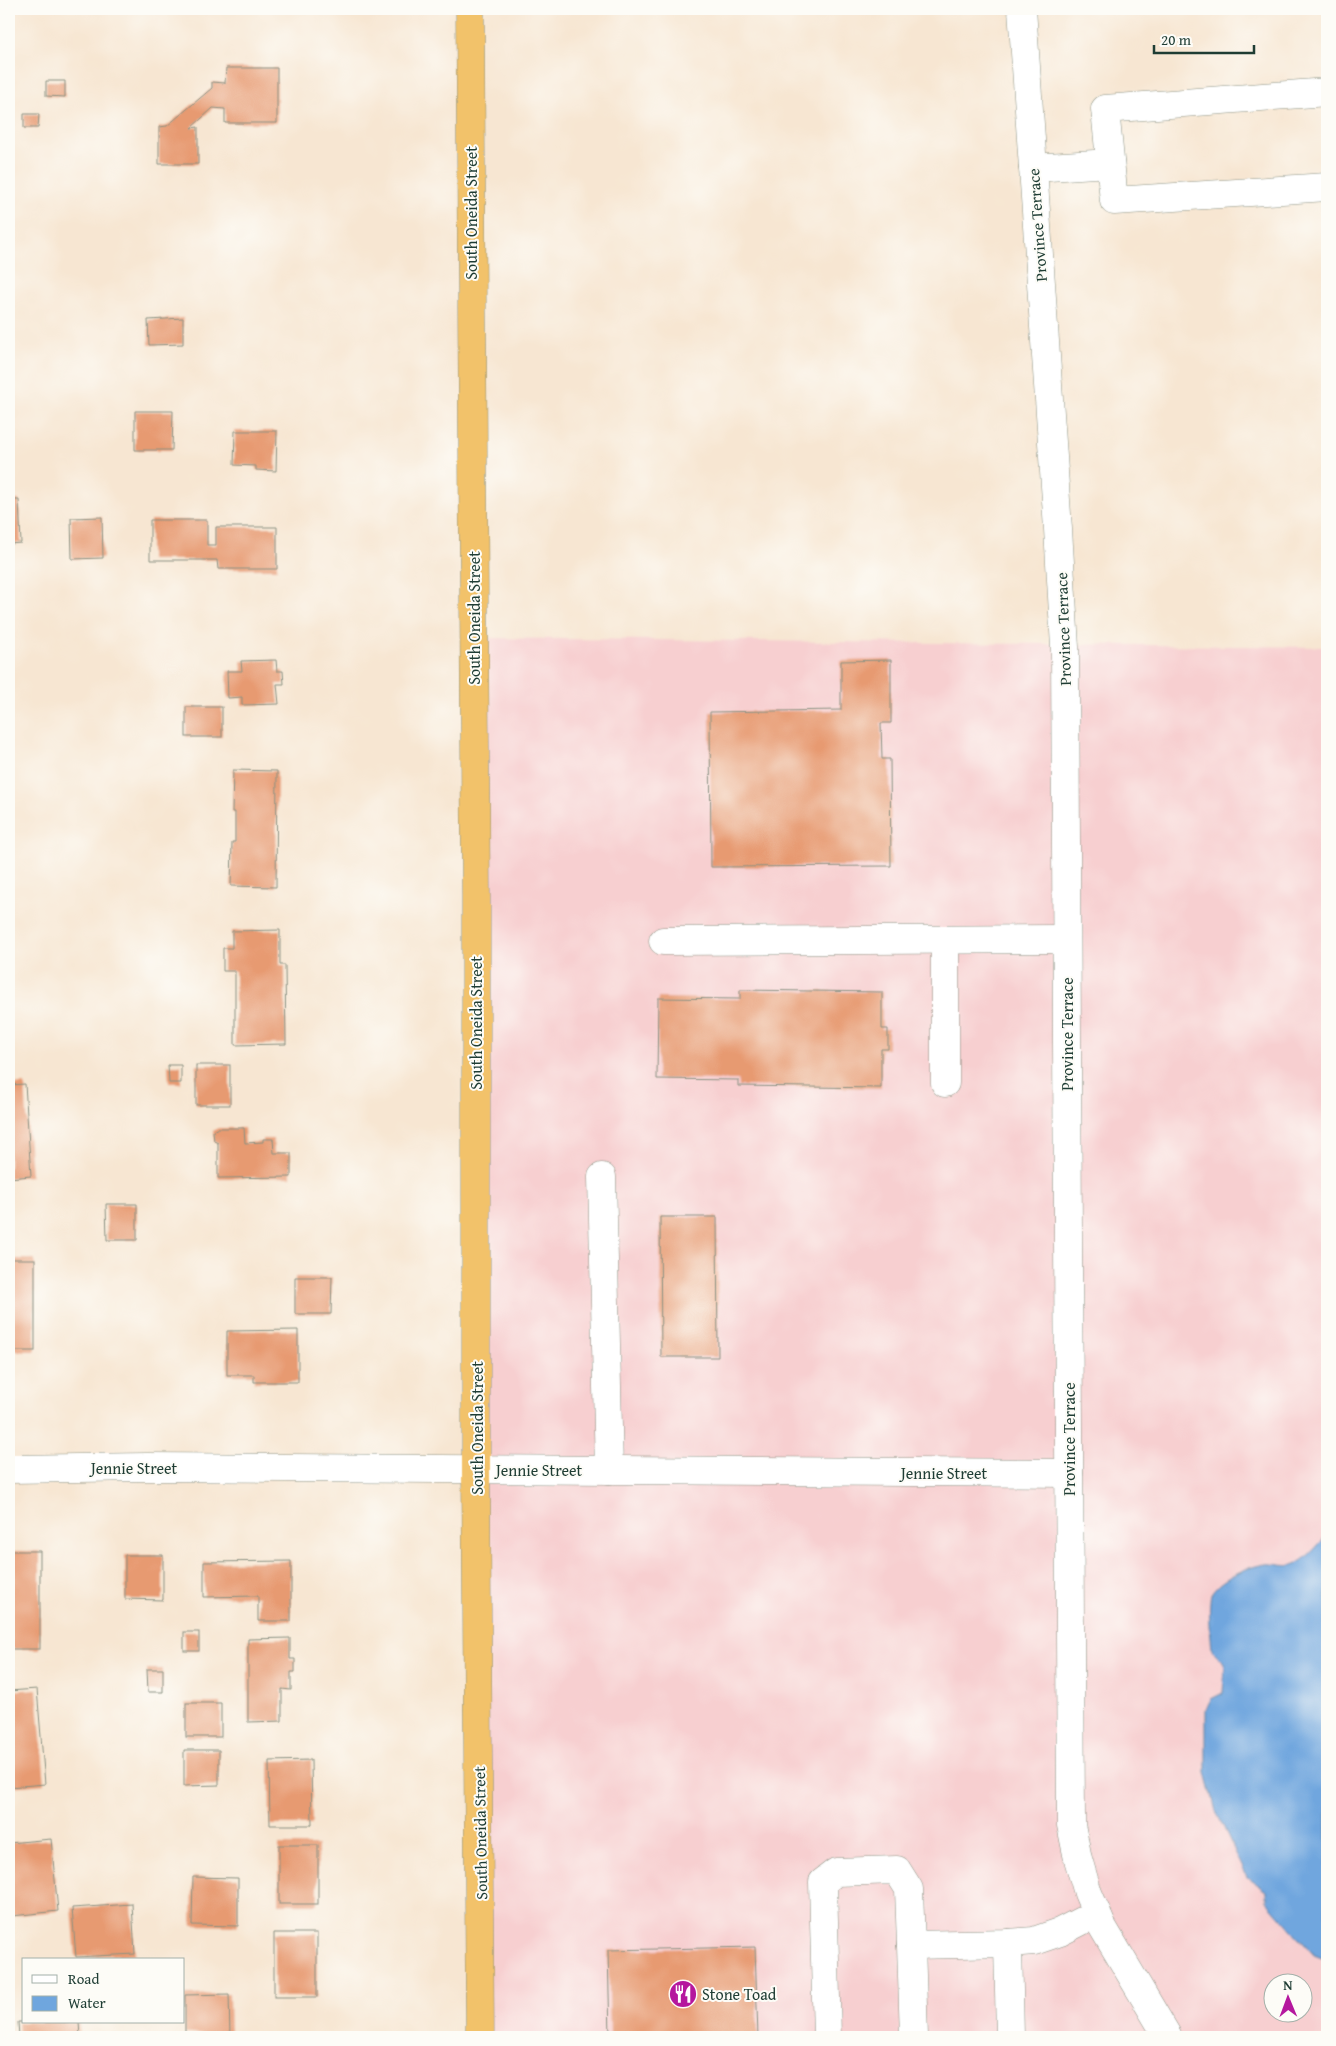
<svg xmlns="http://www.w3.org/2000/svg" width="1336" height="2046" font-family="'Gentium Book Plus',serif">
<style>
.built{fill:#f7cfd0;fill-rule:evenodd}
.water{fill:#6fa6de;stroke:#477289}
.building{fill:#e79a71}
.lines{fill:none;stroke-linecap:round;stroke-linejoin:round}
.minor-casing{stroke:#8b9283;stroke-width:29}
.highway-casing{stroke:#8b9283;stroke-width:29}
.minor{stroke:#fff;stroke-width:28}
.highway{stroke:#f2c26a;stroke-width:28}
.labels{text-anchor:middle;stroke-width:4;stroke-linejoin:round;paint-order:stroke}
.street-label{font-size:16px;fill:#1f3d34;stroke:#fdfcf7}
.poi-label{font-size:16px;fill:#1f3d34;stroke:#fdfcf7;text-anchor:start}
</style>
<rect width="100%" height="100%" fill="#fdfcf7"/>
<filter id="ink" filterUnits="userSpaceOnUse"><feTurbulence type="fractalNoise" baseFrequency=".02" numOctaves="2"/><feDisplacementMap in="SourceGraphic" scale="10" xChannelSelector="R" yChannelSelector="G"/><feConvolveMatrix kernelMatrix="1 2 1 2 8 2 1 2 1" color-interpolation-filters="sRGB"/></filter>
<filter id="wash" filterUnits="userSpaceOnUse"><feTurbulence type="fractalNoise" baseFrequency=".0096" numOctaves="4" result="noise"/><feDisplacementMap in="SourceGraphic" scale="20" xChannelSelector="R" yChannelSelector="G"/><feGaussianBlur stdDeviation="1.12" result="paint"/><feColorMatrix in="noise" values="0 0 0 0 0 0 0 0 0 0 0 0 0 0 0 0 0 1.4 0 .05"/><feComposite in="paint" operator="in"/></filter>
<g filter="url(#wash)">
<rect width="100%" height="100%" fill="#f7e6d2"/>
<path class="built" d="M 474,638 L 1327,647 L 1327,2037 L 480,2037 ZM 1274,1984 L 1304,1984 L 1304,2014 L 1274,2014 Z"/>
<path class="water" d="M 1327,1535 L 1327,1960 L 1314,1955 L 1267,1901 L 1267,1891 L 1247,1877 L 1216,1811 L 1206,1772 L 1206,1709 L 1211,1699 L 1223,1693 L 1225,1663 L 1212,1650 C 1211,1637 1207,1603 1212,1592 C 1221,1578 1249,1566 1266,1564 C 1274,1563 1284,1567 1293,1565 C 1306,1561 1318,1545 1327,1535 Z"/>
<g id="blocks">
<g class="building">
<path d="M 226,68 L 277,68 L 277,123 L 225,123 L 225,109 L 213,108 L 191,128 L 198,127 L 198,164 L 159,164 L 159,127 L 167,126 L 212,88 L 212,82 L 225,83 Z"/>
<path d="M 46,81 L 65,81 L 65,97 L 46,96 Z"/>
<path d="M 24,114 L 39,114 L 38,128 L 24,128 Z"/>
<path d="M 183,318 L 183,344 L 149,345 L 148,320 Z"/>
<path d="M 135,411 L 173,411 L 172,450 L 135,450 Z"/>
<path d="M 235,431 L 277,431 L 276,471 L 256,470 L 256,466 L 234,465 Z"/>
<path d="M 9,500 L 19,500 L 21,543 L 9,544 Z"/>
<path d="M 102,517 L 103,558 L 72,559 L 71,518 Z"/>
<path d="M 150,520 L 207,520 L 207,545 L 216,545 L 216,527 L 277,527 L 277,569 L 218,569 L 217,560 L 150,560 Z"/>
<path d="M 276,660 L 277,671 L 283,671 L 284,684 L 277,684 L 279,704 L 242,705 L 242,697 L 228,698 L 227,671 L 242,671 L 241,661 Z"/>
<path d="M 891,660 L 891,723 L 881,723 L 882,759 L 890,759 L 891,866 L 711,867 L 710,712 L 841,710 L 841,661 Z"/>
<rect x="186" y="707" width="36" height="30"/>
<path d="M 233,770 L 277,771 L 276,887 L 231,886 L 232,842 L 235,842 L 235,812 L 232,812 Z"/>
<path d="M 280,930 L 280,965 L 285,965 L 286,1044 L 235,1045 L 235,971 L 223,971 L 223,948 L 232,948 L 232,931 Z"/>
<path d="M 740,990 L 882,992 L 882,1029 L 888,1029 L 888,1049 L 881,1049 L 881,1088 L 738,1086 L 738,1080 L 657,1079 L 658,998 L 740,999 Z"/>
<path d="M 168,1065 L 181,1065 L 181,1083 L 169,1083 Z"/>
<rect x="196" y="1065" width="34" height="40"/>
<path d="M 25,1084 L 31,1176 L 9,1178 L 9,1085 Z"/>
<path d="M 218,1128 L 244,1128 L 245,1143 L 263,1142 L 263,1139 L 273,1139 L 274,1153 L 291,1153 L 291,1177 L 218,1178 L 218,1143 L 214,1141 L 213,1131 Z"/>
<path d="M 106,1204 L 137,1204 L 137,1240 L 107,1240 Z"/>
<path d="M 660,1217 L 717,1217 L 718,1357 L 661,1357 Z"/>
<rect x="9" y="1259" width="26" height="92"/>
<path d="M 295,1277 L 332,1277 L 331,1314 L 295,1314 Z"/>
<path d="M 298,1330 L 298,1382 L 254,1382 L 254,1375 L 227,1375 L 227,1331 Z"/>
<rect x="9" y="1551" width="31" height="98"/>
<path d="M 125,1555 L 163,1555 L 163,1600 L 125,1599 Z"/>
<path d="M 291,1561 L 291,1621 L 258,1621 L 258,1596 L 204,1597 L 204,1562 Z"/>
<rect x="184" y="1632" width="15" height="19"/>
<path d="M 290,1638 L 290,1659 L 295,1659 L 295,1672 L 291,1672 L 291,1690 L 282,1689 L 282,1721 L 248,1722 L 248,1639 Z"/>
<path d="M 147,1669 L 163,1669 L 163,1692 L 148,1692 Z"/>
<path d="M 37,1689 L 45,1784 L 9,1787 L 9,1691 Z"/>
<rect x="186" y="1703" width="35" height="34"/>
<path d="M 184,1750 L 219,1750 L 219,1785 L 184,1786 Z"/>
<path d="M 311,1760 L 312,1825 L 270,1825 L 269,1761 Z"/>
<path d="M 51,1839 L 58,1911 L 12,1916 L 9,1843 Z"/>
<rect x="279" y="1845" width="39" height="59"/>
<path d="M 193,1877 L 238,1878 L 238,1926 L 192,1925 Z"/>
<path d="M 132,1904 L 135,1954 L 76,1957 L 72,1908 Z"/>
<rect x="274" y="1933" width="43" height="64"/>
<path d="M 755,1947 L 758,2037 L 610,2037 L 608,1950 Z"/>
<path d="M 229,1994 L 230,2035 L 185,2034 L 185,1995 Z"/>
<path d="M 18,2022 L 79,2022 L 80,2037 L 19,2037 Z"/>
</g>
</g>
</g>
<g filter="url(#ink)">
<use href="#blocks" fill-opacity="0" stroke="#8b9283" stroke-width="1"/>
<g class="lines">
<defs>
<g id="minor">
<path d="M 1022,9 L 1058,529 L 1065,647 L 1071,1825 L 1078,1859 L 1088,1893 L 1102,1926 L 1168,2037"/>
<path d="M 1327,92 L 1105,109 L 1114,201 L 1327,187"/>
<path d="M 1033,168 L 1110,163"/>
<path d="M 945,940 L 945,1083"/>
<path d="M 663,941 L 1066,939"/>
<path d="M 602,1177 L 609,1470"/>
<path d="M 9,1469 L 147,1467 L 1069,1473"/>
<path d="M 1008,1943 L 1010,2037"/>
<path d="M 911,1945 L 914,2037"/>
<path d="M 827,2037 L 823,1882 L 836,1872 L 897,1870 L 909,1889 L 911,1945 L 1008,1943 L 1034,1941 L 1060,1932 L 1097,1913"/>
</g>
<path id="highway" d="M 470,9 L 476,897 L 476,1470 L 480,2037"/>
</defs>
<use href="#minor" class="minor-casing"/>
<use href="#highway" class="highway-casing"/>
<use href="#minor" class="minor"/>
<use href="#highway" class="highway"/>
</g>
</g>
<defs>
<symbol id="restaurant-disc" viewBox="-11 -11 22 22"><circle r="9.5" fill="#b5179e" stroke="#fdfcf7"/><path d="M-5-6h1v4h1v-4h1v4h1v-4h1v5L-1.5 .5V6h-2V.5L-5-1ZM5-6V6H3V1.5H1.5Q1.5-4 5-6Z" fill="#fff"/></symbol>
</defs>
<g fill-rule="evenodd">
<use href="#restaurant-disc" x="667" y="1978" width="32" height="32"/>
</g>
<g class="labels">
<g class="street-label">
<text transform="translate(471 213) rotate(-90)" y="6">South Oneida Street</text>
<text transform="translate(1037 225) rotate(-94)" y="6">Province Terrace</text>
<text transform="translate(474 618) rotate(-90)" y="6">South Oneida Street</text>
<text transform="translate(1063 629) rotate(-92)" y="6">Province Terrace</text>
<text transform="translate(476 1023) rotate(-90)" y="6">South Oneida Street</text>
<text transform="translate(1067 1034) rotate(-90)" y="6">Province Terrace</text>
<text transform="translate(477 1428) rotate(-90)" y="6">South Oneida Street</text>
<text transform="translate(1069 1439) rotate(-90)" y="6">Province Terrace</text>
<text x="134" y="1474">Jennie Street</text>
<text x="539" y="1476">Jennie Street</text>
<text x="944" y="1479">Jennie Street</text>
<text transform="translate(480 1833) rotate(-91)" y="6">South Oneida Street</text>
</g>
<g class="poi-label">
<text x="702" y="2000">Stone Toad</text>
</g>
</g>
<rect width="1336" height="2046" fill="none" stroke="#fdfcf7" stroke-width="30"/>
<rect x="22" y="1958" width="162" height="65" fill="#fdfcf7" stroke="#a4b0a9"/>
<rect x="32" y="1975" width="25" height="8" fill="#ffffff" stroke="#a4b0a9"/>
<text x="68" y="1984" font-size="15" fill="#1f3d34">Road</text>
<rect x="32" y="1996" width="25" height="15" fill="#6fa6de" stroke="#a4b0a9"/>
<text x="68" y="2008" font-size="15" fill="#1f3d34">Water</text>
<g transform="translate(1288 1998) rotate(359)"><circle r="24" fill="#fdfcf7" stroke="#a4b0a9"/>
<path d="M0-4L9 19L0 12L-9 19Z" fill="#b5179e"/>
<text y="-8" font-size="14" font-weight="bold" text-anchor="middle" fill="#1f3d34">N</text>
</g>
<path d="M1154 45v8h100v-8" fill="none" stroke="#1f3d34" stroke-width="2.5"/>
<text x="1161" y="45" font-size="15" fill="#1f3d34" stroke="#fdfcf7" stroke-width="4" paint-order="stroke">20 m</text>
</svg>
